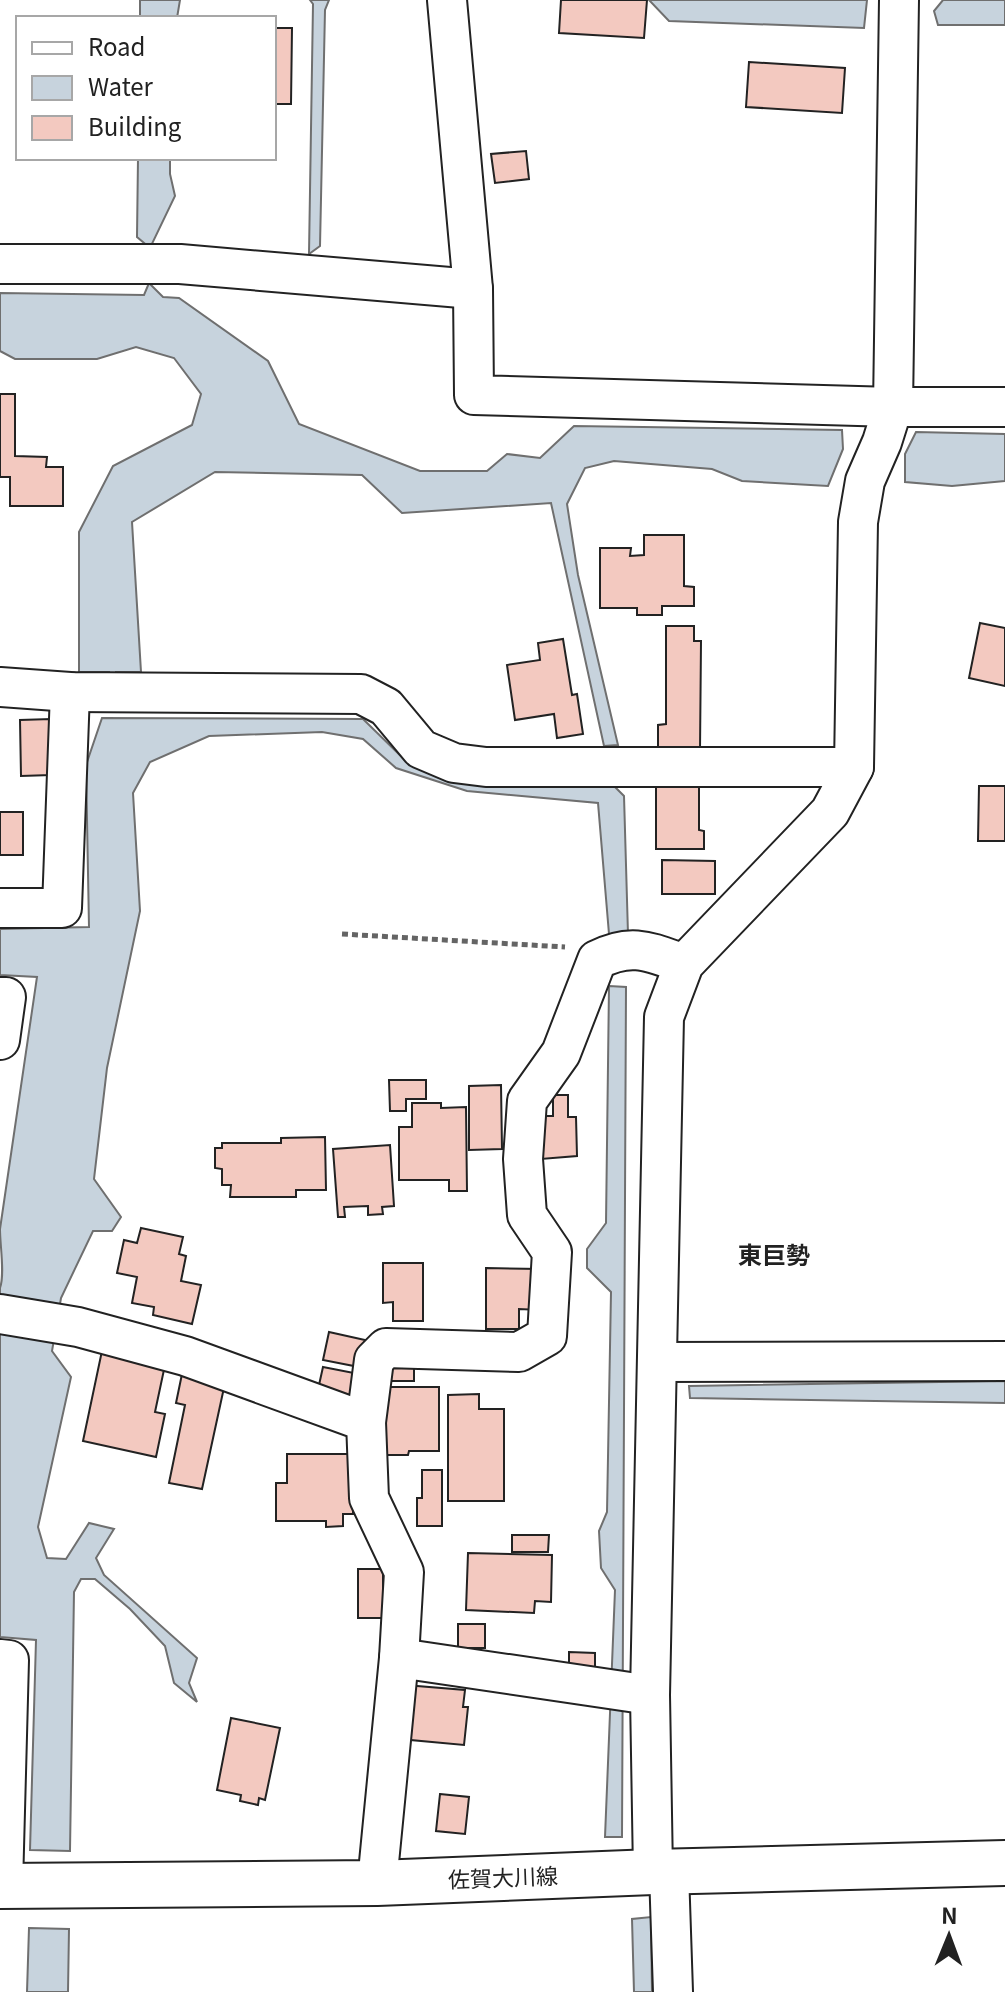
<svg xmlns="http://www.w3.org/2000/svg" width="1005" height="1992" font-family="Georgia,'Noto Sans JP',serif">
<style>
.water{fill:#c7d3dd;stroke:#6f6f6f;stroke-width:2}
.building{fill:#f3c9c0;stroke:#222;stroke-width:2}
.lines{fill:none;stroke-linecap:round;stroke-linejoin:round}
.minor-casing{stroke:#222;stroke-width:42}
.major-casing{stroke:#222;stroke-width:48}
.path{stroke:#646464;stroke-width:5;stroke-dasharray:6 4;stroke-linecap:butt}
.minor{stroke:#fff;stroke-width:38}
.major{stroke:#fff;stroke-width:44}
.labels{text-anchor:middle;stroke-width:6;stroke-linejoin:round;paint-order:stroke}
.street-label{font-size:22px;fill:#222;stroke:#fff}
.neighbourhood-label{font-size:24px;font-weight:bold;fill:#222;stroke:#fff}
</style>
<rect width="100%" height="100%" fill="#fff"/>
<g class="water">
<path d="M 140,0 L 180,0 L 177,18 L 140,18 Z"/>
<path d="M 310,0 L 329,0 L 325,10 L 320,246 L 309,254 L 313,4 Z"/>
<path d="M 649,0 L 867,0 L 864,28 L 669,21 Z"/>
<path d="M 943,0 L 1005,0 L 1005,25 L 938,25 L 934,11 Z"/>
<path d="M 138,158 L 170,158 L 170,174 L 175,196 L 150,248 L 137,237 Z"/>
<path d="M 149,283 L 163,297 L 179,298 L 268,361 L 299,424 L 420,471 L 487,471 L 507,454 L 540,458 L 574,426 L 842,430 L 843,449 L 828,486 L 742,481 L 712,469 L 614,461 L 585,468 L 567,504 L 578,575 L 618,745 L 604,746 L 551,503 L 402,513 L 362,475 L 215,472 L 132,522 L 141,672 L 116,672 L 116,677 L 109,677 L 109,672 L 79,672 L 79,532 L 113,466 L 192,425 L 201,394 L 174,358 L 136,347 L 97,359 L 15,359 L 0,351 L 0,293 L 144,295 Z"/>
<path d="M 916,432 L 1005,434 L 1005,481 L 952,486 L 905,482 L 905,454 Z"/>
<path d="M 102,718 L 363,719 L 406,761 L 483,781 L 606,778 L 624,796 L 628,934 L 609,934 L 598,803 L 467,791 L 396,768 L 363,739 L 322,732 L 209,736 L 150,762 L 133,793 L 140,911 L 107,1068 L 94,1179 L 121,1217 L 112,1231 L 93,1231 L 61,1298 L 52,1351 L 71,1377 L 38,1527 L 47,1558 L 66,1559 L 89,1523 L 114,1529 L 96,1558 L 104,1575 L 197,1658 L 189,1683 L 197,1702 L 174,1683 L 165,1646 L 130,1609 L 95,1579 L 81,1579 L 74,1592 L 70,1851 L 30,1850 L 36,1640 L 0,1637 L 0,1288 C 5,1274 0,1246 0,1229 L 37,977 L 0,975 L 0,929 L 89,927 L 86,765 Z"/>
<path d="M 609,986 L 626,987 L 622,1837 L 605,1837 L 615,1590 L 601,1568 L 599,1531 L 607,1512 L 611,1292 L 587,1268 L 587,1249 L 606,1223 Z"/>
<path d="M 1005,1381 L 1005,1403 L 690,1398 L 689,1386 Z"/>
<path d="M 651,1917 L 652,1992 L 634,1992 L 632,1919 Z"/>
<path d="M 29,1928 L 69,1929 L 68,1992 L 27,1992 Z"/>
</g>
<g class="building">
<path d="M 561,0 L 647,0 L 644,38 L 559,33 Z"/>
<path d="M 274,28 L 292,28 L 291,104 L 274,104 Z"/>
<path d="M 749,62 L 845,68 L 842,113 L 746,107 Z"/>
<path d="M 526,151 L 529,179 L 495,183 L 491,154 Z"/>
<path d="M 0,394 L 15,394 L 15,456 L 47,457 L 46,467 L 63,467 L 63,506 L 10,506 L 10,477 L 0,477 Z"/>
<path d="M 644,535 L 684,535 L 684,586 L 694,587 L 694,606 L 662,606 L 662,615 L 637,615 L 637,608 L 600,608 L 600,548 L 631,548 L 630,556 L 644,555 Z"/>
<path d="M 980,623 L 1005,628 L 1005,686 L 969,678 Z"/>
<path d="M 666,626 L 694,626 L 694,641 L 701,641 L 700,751 L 658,751 L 658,725 L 666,724 Z"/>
<path d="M 563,639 L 572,695 L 577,694 L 583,734 L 557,738 L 554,714 L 515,720 L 507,665 L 540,660 L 538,643 Z"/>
<path d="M 51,719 L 51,775 L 21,776 L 20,720 Z"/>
<path d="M 656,774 L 699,774 L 699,830 L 704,831 L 704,849 L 656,849 Z"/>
<path d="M 979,786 L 1005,786 L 1005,841 L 978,841 Z"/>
<rect x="0" y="812" width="23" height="43"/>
<path d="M 662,860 L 715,861 L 715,894 L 662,894 Z"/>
<path d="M 389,1080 L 426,1080 L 426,1099 L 406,1099 L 406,1111 L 390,1111 Z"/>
<path d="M 501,1085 L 502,1149 L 469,1150 L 469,1086 Z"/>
<path d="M 553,1095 L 568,1095 L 568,1117 L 576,1117 L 577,1156 L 541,1159 L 541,1116 L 553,1116 Z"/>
<path d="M 412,1103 L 441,1103 L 441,1108 L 466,1107 L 467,1191 L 449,1191 L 449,1180 L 399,1180 L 399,1127 L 412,1127 Z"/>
<path d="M 325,1137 L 326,1190 L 296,1190 L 296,1197 L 230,1197 L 231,1185 L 222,1185 L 222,1169 L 215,1168 L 215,1148 L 222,1148 L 222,1143 L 281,1143 L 281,1138 Z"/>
<path d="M 390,1145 L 394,1206 L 382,1207 L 383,1214 L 368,1215 L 368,1206 L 344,1207 L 345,1217 L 338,1217 L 333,1149 Z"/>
<path d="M 141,1228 L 183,1237 L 179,1254 L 186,1256 L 181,1281 L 201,1285 L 192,1324 L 153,1315 L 154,1307 L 132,1303 L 137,1277 L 117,1273 L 124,1240 L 137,1243 Z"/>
<path d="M 383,1263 L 423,1263 L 423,1321 L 393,1321 L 393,1302 L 383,1303 Z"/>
<path d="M 486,1268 L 540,1269 L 540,1310 L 519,1309 L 519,1329 L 486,1329 Z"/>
<path d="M 329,1332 L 365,1340 L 359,1367 L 323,1360 Z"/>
<path d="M 103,1346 L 165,1365 L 155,1412 L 165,1414 L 156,1457 L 83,1441 Z"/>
<rect x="386" y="1362" width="28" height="19"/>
<path d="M 323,1367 L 359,1374 L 353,1401 L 317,1394 Z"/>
<path d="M 182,1374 L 225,1383 L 202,1489 L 169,1483 L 185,1405 L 176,1403 Z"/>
<path d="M 384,1387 L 439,1387 L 439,1451 L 409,1451 L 408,1455 L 383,1455 Z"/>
<path d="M 479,1394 L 479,1409 L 504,1409 L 504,1501 L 448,1501 L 448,1395 Z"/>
<path d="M 287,1454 L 354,1454 L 353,1514 L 343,1514 L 343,1526 L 326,1527 L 326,1521 L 276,1521 L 276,1483 L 287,1483 Z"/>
<path d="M 422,1470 L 442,1470 L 442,1526 L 417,1526 L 417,1498 L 422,1498 Z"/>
<path d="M 512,1535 L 549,1535 L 548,1552 L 512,1552 Z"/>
<path d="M 468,1553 L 552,1555 L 551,1602 L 535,1601 L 534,1613 L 466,1610 Z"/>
<rect x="358" y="1569" width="25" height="49"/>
<rect x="458" y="1624" width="27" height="24"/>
<path d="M 569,1652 L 595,1653 L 595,1670 L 569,1670 Z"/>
<path d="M 405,1685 L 465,1690 L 463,1707 L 468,1707 L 464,1745 L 400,1739 Z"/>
<path d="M 231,1718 L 280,1728 L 265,1800 L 259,1798 L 258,1805 L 240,1801 L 241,1795 L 217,1790 Z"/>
<path d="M 440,1794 L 469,1797 L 465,1834 L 436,1831 Z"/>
</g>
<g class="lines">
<defs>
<g id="minor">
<path d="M 447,0 L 473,289 L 474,395 L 893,407 L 1005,407"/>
<path d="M 0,264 L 180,264 L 473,289"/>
<path d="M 0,687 L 70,692 L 361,694 L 386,707 L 421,749 L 454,763 L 486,767 L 854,767"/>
<path d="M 0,908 L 62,908 L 70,692"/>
<path d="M 0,997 L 6,997 L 0,1040"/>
<path d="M 0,1314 L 78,1327 L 185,1356 L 366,1422 L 369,1498 L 404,1572 L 399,1658 L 377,1883"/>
<path d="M 657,1362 L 1005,1361"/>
<path d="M 366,1422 L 374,1360 L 386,1348 L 519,1352 L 547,1336 L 552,1252 L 527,1215 L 523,1159 L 527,1101 L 561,1053 L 597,960 C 632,942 650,952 684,964"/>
<path d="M 399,1658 L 650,1695"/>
<path d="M 0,1659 L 9,1660 L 3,1886"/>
<path d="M 653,1872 L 650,1695 L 664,1017 L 684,964 L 830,812 L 854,767 L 858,522 L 865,481 L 882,442 L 893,407 L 899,0"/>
<path d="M 669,1872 L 673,1992"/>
</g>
<path id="major" d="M 0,1886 L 377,1883 L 653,1872 L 1005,1863"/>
</defs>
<use href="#minor" class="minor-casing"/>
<use href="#major" class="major-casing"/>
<path class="path" d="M 342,934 L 565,947"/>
<use href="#minor" class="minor"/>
<use href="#major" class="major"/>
</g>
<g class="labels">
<g class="street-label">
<text transform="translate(503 1878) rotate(-2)" y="8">佐賀大川線</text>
</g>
<g class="neighbourhood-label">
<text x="774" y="1264">東巨勢</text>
</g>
</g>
<rect x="16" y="16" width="260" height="144" fill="#ffffff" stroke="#a7a7a7" stroke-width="2"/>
<rect x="32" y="42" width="40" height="12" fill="#ffffff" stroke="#a7a7a7" stroke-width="2"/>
<text x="88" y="56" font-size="24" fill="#222222">Road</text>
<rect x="32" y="76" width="40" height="24" fill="#c7d3dd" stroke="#a7a7a7" stroke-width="2"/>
<text x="88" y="96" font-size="24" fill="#222222">Water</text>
<rect x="32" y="116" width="40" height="24" fill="#f3c9c0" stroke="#a7a7a7" stroke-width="2"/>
<text x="88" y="136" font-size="24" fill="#222222">Building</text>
<g transform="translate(949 1936) rotate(1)" stroke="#ffffff" stroke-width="6" paint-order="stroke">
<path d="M0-6L14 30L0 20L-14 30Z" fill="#222222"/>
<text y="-12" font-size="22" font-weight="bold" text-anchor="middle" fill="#222222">N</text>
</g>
</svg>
